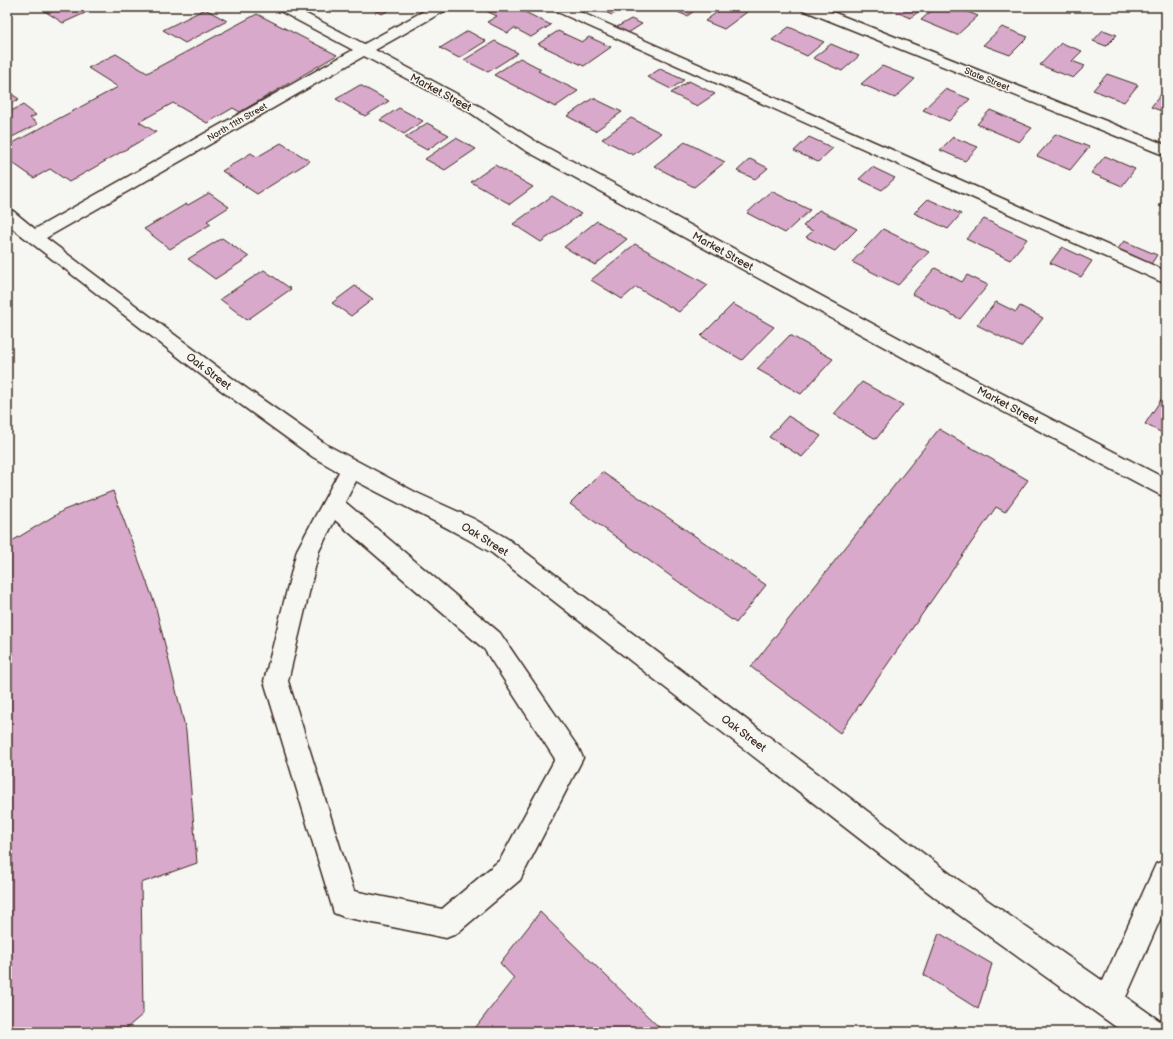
<svg xmlns="http://www.w3.org/2000/svg" width="1173" height="1039" font-family="'Balsamiq Sans',sans-serif">
<style>
.building{fill:#d8a9cb;stroke:#3b2a1e}
.lines{fill:none;stroke-linecap:round;stroke-linejoin:round}
.minor-casing{stroke:#3b2a1e;stroke-width:3}
.minor{fill:#f6f6f2;fill-rule:evenodd}
.labels{text-anchor:middle;stroke-width:3;stroke-linejoin:round;paint-order:stroke}
.far-street-label{font-size:9px;fill:#3b2a1e;stroke:#f6f6f2}
.street-label{font-size:11px;fill:#3b2a1e;stroke:#f6f6f2}
</style>
<rect width="100%" height="100%" fill="#f6f6f2"/>
<filter id="ink" filterUnits="userSpaceOnUse"><feTurbulence type="fractalNoise" baseFrequency=".025" numOctaves="2"/><feDisplacementMap in="SourceGraphic" scale="8" xChannelSelector="R" yChannelSelector="G"/><feConvolveMatrix kernelMatrix="1 2 1 2 8 2 1 2 1" color-interpolation-filters="sRGB"/></filter>
<g filter="url(#ink)">
<g class="building">
<path d="M 51,7 L 76,7 L 85,13 L 63,23 L 43,10 Z"/>
<path d="M 368,7 L 394,7 L 382,14 Z"/>
<path d="M 485,7 L 515,7 L 551,25 L 531,37 L 514,28 L 508,33 L 487,22 L 497,16 L 482,9 Z"/>
<path d="M 601,7 L 621,7 L 623,8 L 612,15 L 598,9 Z"/>
<path d="M 666,7 L 700,7 L 687,16 Z"/>
<path d="M 724,7 L 735,7 L 747,12 L 724,29 L 705,21 Z"/>
<path d="M 885,7 L 925,7 L 910,18 Z"/>
<path d="M 936,7 L 955,7 L 978,16 L 957,35 L 921,20 Z"/>
<path d="M 205,9 L 227,21 L 185,43 L 163,30 Z"/>
<path d="M 257,14 L 337,55 L 240,112 L 233,108 L 207,123 L 173,103 L 139,122 L 156,132 L 69,182 L 50,169 L 34,178 L 7,159 L 7,146 L 118,87 L 88,68 L 116,54 L 147,73 Z"/>
<path d="M 631,19 L 642,24 L 628,33 L 617,27 Z"/>
<path d="M 789,27 L 824,42 L 807,56 L 772,40 Z"/>
<path d="M 1002,27 L 1028,37 L 1010,55 L 983,45 Z"/>
<path d="M 1103,30 L 1117,35 L 1106,46 L 1093,41 Z"/>
<path d="M 468,31 L 486,41 L 459,58 L 440,48 Z"/>
<path d="M 558,31 L 582,42 L 589,37 L 611,47 L 584,66 L 538,44 Z"/>
<path d="M 495,41 L 518,53 L 488,72 L 464,60 Z"/>
<path d="M 1061,43 L 1082,51 L 1072,61 L 1085,66 L 1073,78 L 1040,65 Z"/>
<path d="M 831,44 L 859,56 L 842,71 L 813,58 Z"/>
<path d="M 520,58 L 541,69 L 538,71 L 578,91 L 555,107 L 494,75 Z"/>
<path d="M 882,66 L 915,79 L 895,98 L 861,84 Z"/>
<path d="M 660,69 L 684,80 L 671,89 L 647,77 Z"/>
<path d="M 1107,74 L 1138,85 L 1124,102 L 1093,90 Z"/>
<path d="M 689,81 L 715,94 L 697,106 L 671,93 Z"/>
<path d="M 360,85 L 389,101 L 365,116 L 336,99 Z"/>
<path d="M 945,89 L 970,99 L 949,121 L 923,110 Z"/>
<path d="M 1165,89 L 1166,89 L 1166,113 L 1151,107 Z"/>
<path d="M 7,91 L 19,99 L 7,106 Z"/>
<path d="M 593,98 L 622,112 L 595,131 L 567,116 Z"/>
<path d="M 23,105 L 36,115 L 30,118 L 38,124 L 12,137 L 7,133 L 7,113 Z"/>
<path d="M 399,108 L 423,121 L 404,134 L 380,120 Z"/>
<path d="M 990,110 L 1032,128 L 1019,142 L 977,124 Z"/>
<path d="M 631,118 L 661,133 L 633,155 L 602,139 Z"/>
<path d="M 427,123 L 449,135 L 427,150 L 405,138 Z"/>
<path d="M 1056,134 L 1089,147 L 1070,170 L 1037,156 Z"/>
<path d="M 809,137 L 833,148 L 818,162 L 794,151 Z"/>
<path d="M 953,137 L 978,147 L 965,161 L 940,150 Z"/>
<path d="M 456,138 L 476,149 L 445,170 L 425,159 Z"/>
<path d="M 685,142 L 725,162 L 694,187 L 654,166 Z"/>
<path d="M 281,143 L 310,161 L 257,194 L 222,171 L 251,153 L 257,157 Z"/>
<path d="M 1105,156 L 1135,169 L 1122,186 L 1091,173 Z"/>
<path d="M 750,159 L 768,168 L 755,179 L 737,171 Z"/>
<path d="M 495,165 L 533,187 L 510,204 L 471,182 Z"/>
<path d="M 872,167 L 895,178 L 882,190 L 859,179 Z"/>
<path d="M 771,191 L 810,210 L 785,233 L 747,213 Z"/>
<path d="M 209,193 L 229,207 L 207,221 L 211,224 L 170,249 L 144,229 L 186,204 L 188,205 Z"/>
<path d="M 552,196 L 581,214 L 541,242 L 513,224 Z"/>
<path d="M 1166,196 L 1166,209 L 1159,206 Z"/>
<path d="M 928,199 L 961,214 L 948,229 L 914,213 Z"/>
<path d="M 819,210 L 857,229 L 835,251 L 806,237 L 813,231 L 803,226 Z"/>
<path d="M 984,219 L 1027,239 L 1010,260 L 966,239 Z"/>
<path d="M 597,221 L 627,239 L 595,265 L 564,247 Z"/>
<path d="M 883,229 L 929,252 L 898,285 L 852,262 Z"/>
<path d="M 222,238 L 249,257 L 215,279 L 188,259 Z"/>
<path d="M 1124,241 L 1157,255 L 1147,270 L 1113,255 Z"/>
<path d="M 635,244 L 708,285 L 679,312 L 636,287 L 622,299 L 591,280 Z"/>
<path d="M 1062,247 L 1092,261 L 1081,277 L 1050,263 Z"/>
<path d="M 935,268 L 962,282 L 967,275 L 988,285 L 960,319 L 912,294 Z"/>
<path d="M 264,270 L 291,289 L 247,320 L 220,299 Z"/>
<path d="M 355,286 L 373,299 L 351,316 L 332,303 Z"/>
<path d="M 996,302 L 1016,312 L 1020,306 L 1043,318 L 1021,347 L 977,325 Z"/>
<path d="M 733,304 L 774,327 L 742,360 L 701,336 Z"/>
<path d="M 790,335 L 833,359 L 801,394 L 757,369 Z"/>
<path d="M 862,382 L 903,405 L 876,439 L 834,414 Z"/>
<path d="M 1166,392 L 1166,435 L 1145,424 Z"/>
<path d="M 788,416 L 821,436 L 802,457 L 769,437 Z"/>
<path d="M 939,429 L 1028,480 L 1005,512 L 996,507 L 840,733 L 751,667 Z"/>
<path d="M 602,472 L 766,585 L 736,623 L 570,504 Z"/>
<path d="M 113,491 L 155,604 L 186,731 L 197,863 L 141,883 L 143,1014 L 122,1032 L 7,1032 L 7,544 L 64,510 Z"/>
<path d="M 540,912 L 664,1032 L 472,1032 L 514,978 L 500,963 Z"/>
<path d="M 939,933 L 992,964 L 978,1009 L 924,975 Z"/>
</g>
<g class="lines">
<defs>
<g id="minor">
<path d="M 276,7 L 293,7 L 364,44 L 431,7 L 448,7 L 446,10 L 375,50 L 481,107 L 535,141 L 982,383 L 1166,479 L 1166,498 L 968,393 L 523,149 L 471,113 L 364,56 L 46,238 L 236,381 L 327,445 L 417,493 L 474,519 L 508,539 L 957,879 L 1103,981 L 1156,864 L 1166,860 L 1166,906 L 1126,997 L 1160,1021 L 1164,1032 L 1123,1032 L 937,899 L 492,553 C 448,527 401,505 356,481 L 345,502 L 500,633 L 579,749 L 583,758 L 520,880 L 456,934 L 446,938 L 344,917 L 334,913 L 264,681 L 297,550 L 339,472 L 313,457 L 222,391 L 7,224 L 7,209 L 13,211 L 35,229 L 353,50 L 278,10 ZM 335,520 L 484,649 L 555,759 L 500,860 L 442,909 L 354,891 L 288,681 L 319,551 Z"/>
<path d="M 551,7 L 569,7 L 1166,271 L 1166,284 L 553,10 Z"/>
<path d="M 801,7 L 820,7 L 1166,145 L 1166,156 L 803,10 Z"/>
</g>
</defs>
<use href="#minor" class="minor-casing"/>
<use href="#minor" class="minor"/>
</g>
</g>
<g class="labels">
<g class="far-street-label">
<text transform="translate(987 79) rotate(22)" y="3">State Street</text>
<text transform="translate(237 122) rotate(-30)" y="3">North 11th Street</text>
</g>
<g class="street-label">
<text transform="translate(441 92) rotate(28)" y="4">Market Street</text>
<text transform="translate(723 251) rotate(29)" y="4">Market Street</text>
<text transform="translate(209 371) rotate(37)" y="4">Oak Street</text>
<text transform="translate(1008 405) rotate(28)" y="4">Market Street</text>
<text transform="translate(485 539) rotate(32)" y="4">Oak Street</text>
<text transform="translate(744 733) rotate(37)" y="4">Oak Street</text>
</g>
</g>
<rect width="1173" height="1039" fill="none" stroke="#f6f6f2" stroke-width="24"/>
<rect x="12" y="12" width="1149" height="1015" fill="none" stroke="#3b2a1e" stroke-width="1.5" filter="url(#ink)"/>
</svg>
